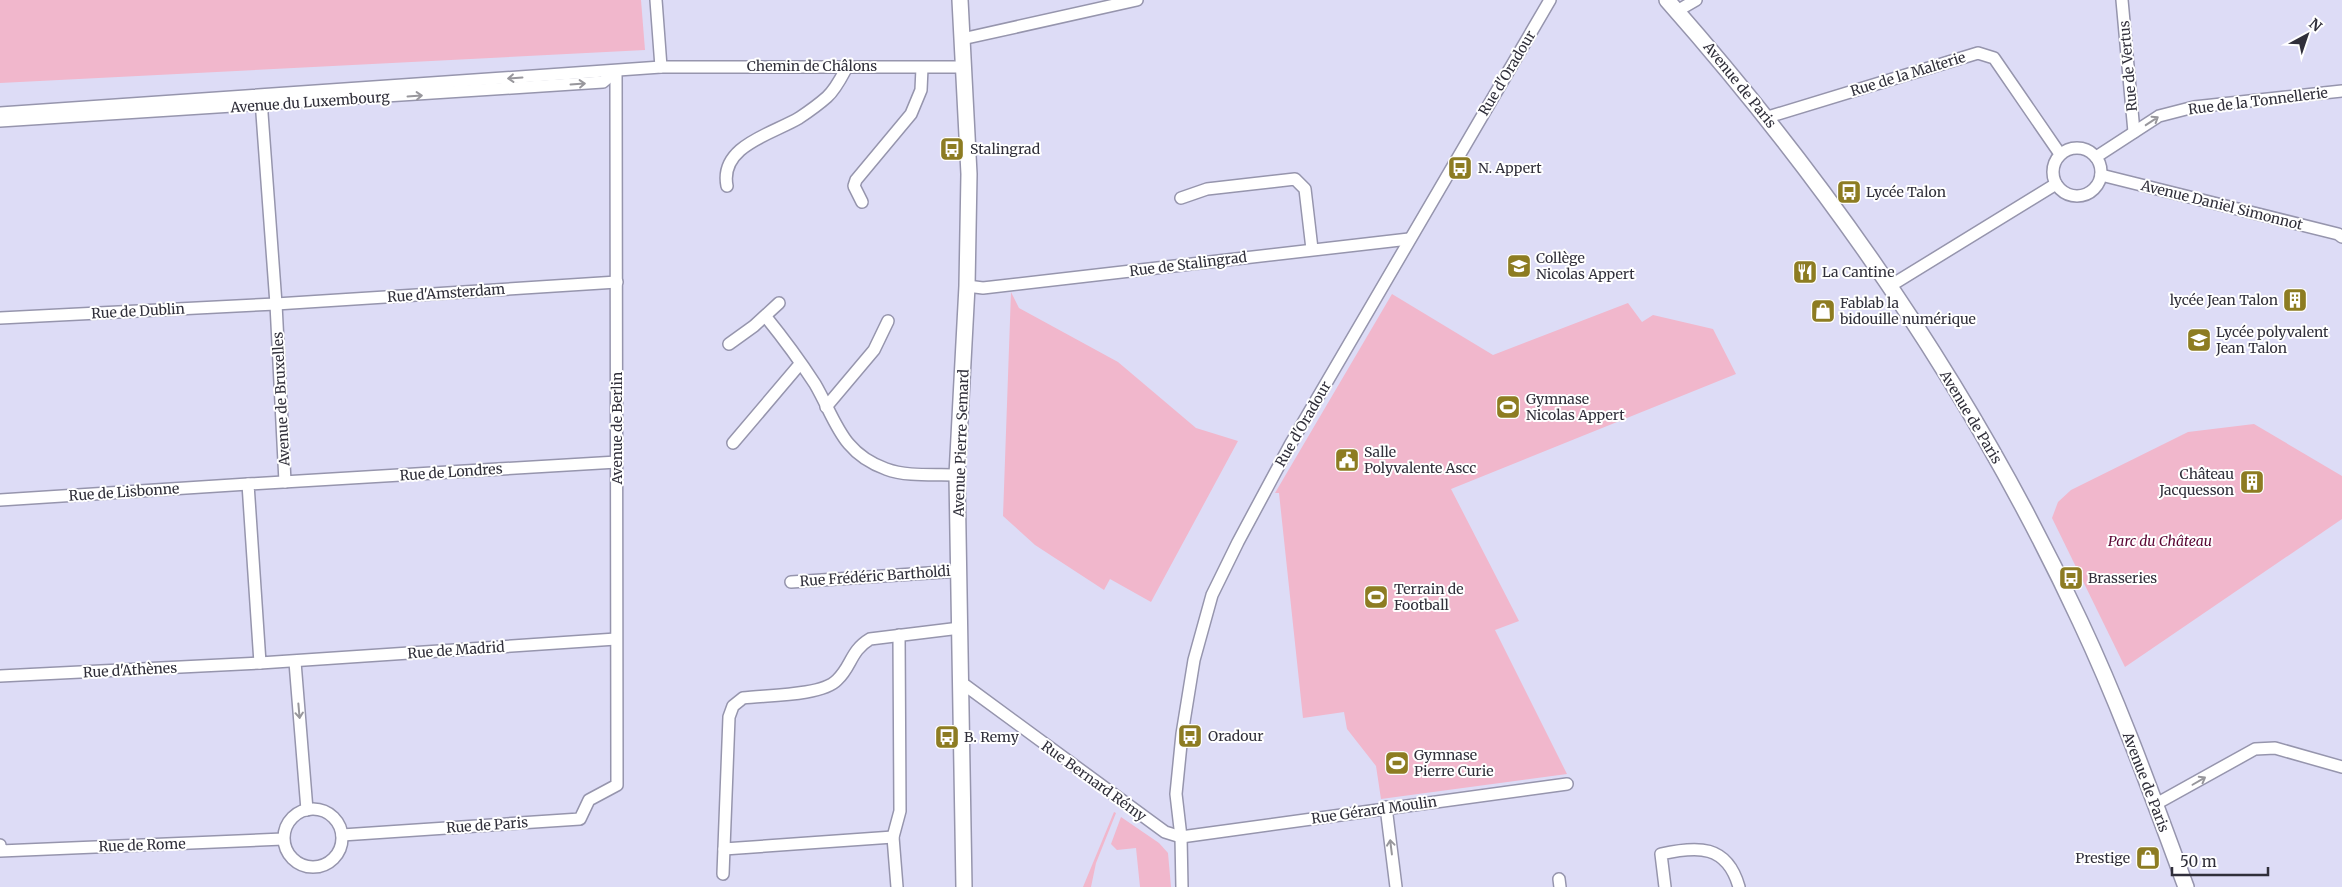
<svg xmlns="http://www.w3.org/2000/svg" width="2342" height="887" font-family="Merriweather,serif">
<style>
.green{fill:#f1b7cc}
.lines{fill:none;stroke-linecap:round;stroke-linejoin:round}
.street-casing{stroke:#9695ad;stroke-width:14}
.secondary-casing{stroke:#9695ad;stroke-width:18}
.street{stroke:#fff;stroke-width:11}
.secondary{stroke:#fff;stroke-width:15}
.oneway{stroke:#98979c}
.labels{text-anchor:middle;stroke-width:4;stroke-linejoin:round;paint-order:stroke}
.street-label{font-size:14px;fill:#302f3a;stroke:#fff}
.poi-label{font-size:14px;fill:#302f3a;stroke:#fff;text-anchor:start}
.park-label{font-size:14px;font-style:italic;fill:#5a0533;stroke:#fff}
</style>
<rect width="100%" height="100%" fill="#dddcf6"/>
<g class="green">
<path d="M 0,0 L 641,0 L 645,50 L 0,83 Z"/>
<path d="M 1011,292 L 1019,308 L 1118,362 L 1196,428 L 1238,441 L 1151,602 L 1110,579 L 1104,590 L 1035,545 L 1003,516 Z"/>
<path d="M 1392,294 L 1493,355 L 1628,303 L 1642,322 L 1653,315 L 1713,329 L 1736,374 L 1451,489 L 1519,621 L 1495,630 L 1567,774 L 1381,799 L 1376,766 L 1347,729 L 1344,712 L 1303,718 L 1279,493 L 1275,493 Z"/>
<path d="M 2254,424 L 2342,476 L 2342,519 L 2125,667 L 2052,518 L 2058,502 L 2071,490 L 2188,432 Z"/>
<path d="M 1114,812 L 1116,813 L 1096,863 L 1091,887 L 1083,887 Z"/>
<path d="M 1121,817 L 1159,843 L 1168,853 L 1171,887 L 1140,887 L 1136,848 L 1117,850 L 1111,844 Z"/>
</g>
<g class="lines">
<defs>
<g id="street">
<path d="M 656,0 L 661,67"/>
<path d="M 2122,0 L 2134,132"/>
<path d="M 1677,11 L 1696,0"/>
<path d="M 962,39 L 1137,0"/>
<path d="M 261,100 L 276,304 L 285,482"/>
<path d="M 0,113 L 661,67 L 964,67"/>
<path d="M 1768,117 L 1978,53 L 1994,58 L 2060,154"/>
<path d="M 0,121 L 603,82 L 616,71"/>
<circle cx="2077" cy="172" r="24"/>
<path d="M 2096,157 L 2159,116 L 2194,107 L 2342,91"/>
<path d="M 2101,175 L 2338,234 L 2342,237"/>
<path d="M 727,186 C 719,146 772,134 799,118 C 808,112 818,105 827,97 C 836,89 842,76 848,65"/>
<path d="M 1181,198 L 1207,189 L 1295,179 L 1305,189 L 1312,249"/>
<path d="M 862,202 L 854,186 L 856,180 L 911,114 L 921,90 L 922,68"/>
<path d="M 967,286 L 983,288 L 1409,239"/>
<path d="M 1890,286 L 2056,184"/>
<path d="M 766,317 C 783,338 800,361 815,384 C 836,420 841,453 886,469 C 907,477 935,474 957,475"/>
<path d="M 0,318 L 276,304 L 617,282"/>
<path d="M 729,344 L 754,326 L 779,303"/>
<path d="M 826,407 L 874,350 L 888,321"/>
<path d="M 733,443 L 800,364"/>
<path d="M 0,500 L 248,484"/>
<path d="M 791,582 L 959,571"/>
<path d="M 616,639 L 260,663 L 248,484 L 617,462"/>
<path d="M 295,662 L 307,810"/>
<path d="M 0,676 L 260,663"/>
<path d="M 962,683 L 1165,832 L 1181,837 L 1567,784"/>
<path d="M 2156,804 L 2255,749 L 2275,748 L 2342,767"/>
<path d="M 1386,807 L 1396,887"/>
<circle cx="313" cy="838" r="29"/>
<path d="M 342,835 L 580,819 L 589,800 L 617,785 L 616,71"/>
<path d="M 0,845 L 0,851 L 283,839"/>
<path d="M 724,849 L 893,837"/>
<path d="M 723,874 L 729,717 L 733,706 L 743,698 C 765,695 822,696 837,680 C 852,666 850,651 870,639 L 960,628"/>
<path d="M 1559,879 L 1560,887"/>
<path d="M 897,887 L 893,837 L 900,811 L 899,635"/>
<path d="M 1182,887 L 1181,837 L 1176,794 L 1182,734 L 1194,660 L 1212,595 L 1238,542 L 1290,445 L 1550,0"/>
<path d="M 1665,887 L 1661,854 C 1697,846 1727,844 1739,887"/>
</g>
<g id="secondary">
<path d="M 960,0 L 969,174 L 967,286 L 957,475 L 964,887"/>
<path d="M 1667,0 C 1833,188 1974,393 2080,621 C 2121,708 2153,798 2186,887"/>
</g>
</defs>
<use href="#street" class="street-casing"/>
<use href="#secondary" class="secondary-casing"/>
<use href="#street" class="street"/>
<use href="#secondary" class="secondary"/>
</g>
<defs><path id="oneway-shaft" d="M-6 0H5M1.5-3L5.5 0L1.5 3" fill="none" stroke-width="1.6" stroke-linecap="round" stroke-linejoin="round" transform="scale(1.25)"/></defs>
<g class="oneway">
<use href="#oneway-shaft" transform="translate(515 78) rotate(176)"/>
<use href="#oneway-shaft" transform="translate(578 84) rotate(-4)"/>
<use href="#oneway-shaft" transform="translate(415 96) rotate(-4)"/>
<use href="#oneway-shaft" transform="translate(2152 121) rotate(-33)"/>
<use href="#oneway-shaft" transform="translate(299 711) rotate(85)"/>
<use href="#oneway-shaft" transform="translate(2199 781) rotate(-30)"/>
<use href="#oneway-shaft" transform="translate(1391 847) rotate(-97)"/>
</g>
<defs>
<symbol id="bus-square" viewBox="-11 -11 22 22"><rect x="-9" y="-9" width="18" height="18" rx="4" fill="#8d7c22" stroke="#fff"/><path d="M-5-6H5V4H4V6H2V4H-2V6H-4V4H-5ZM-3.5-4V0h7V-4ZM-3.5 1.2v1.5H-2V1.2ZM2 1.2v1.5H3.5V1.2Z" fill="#fff"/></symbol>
<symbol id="school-square" viewBox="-11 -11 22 22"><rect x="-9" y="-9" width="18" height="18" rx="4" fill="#8d7c22" stroke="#fff"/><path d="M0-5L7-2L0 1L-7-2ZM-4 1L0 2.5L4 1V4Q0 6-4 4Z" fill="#fff"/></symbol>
<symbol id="restaurant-square" viewBox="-11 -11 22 22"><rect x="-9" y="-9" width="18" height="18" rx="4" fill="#8d7c22" stroke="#fff"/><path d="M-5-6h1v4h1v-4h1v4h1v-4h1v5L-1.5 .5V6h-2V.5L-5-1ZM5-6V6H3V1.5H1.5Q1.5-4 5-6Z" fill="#fff"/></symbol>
<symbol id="building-square" viewBox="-11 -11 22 22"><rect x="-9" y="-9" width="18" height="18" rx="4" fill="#8d7c22" stroke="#fff"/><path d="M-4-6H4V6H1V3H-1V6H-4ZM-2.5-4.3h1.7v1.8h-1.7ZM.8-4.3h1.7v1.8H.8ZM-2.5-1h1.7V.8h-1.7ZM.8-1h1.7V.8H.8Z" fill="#fff"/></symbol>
<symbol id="shop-square" viewBox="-11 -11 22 22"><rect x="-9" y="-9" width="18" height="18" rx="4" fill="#8d7c22" stroke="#fff"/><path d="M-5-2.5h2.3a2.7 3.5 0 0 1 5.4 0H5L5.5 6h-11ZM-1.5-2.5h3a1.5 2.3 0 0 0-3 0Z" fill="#fff"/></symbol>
<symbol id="stadium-square" viewBox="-11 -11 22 22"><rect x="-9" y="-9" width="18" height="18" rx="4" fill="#8d7c22" stroke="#fff"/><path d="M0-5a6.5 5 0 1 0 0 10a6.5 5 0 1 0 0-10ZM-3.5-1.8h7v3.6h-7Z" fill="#fff"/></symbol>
<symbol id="civic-square" viewBox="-11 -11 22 22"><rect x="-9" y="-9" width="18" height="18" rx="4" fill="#8d7c22" stroke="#fff"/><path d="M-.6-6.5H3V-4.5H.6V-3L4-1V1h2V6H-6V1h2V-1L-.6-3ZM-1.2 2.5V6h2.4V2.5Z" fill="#fff"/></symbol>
</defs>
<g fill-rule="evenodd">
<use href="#bus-square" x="938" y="135" width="28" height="28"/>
<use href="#bus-square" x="1446" y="154" width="28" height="28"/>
<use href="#bus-square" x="1835" y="178" width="28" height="28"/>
<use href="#school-square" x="1505" y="252" width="28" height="28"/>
<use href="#restaurant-square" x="1791" y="258" width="28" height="28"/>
<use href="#building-square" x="2281" y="286" width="28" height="28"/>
<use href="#shop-square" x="1809" y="297" width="28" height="28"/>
<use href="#school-square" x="2185" y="326" width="28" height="28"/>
<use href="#stadium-square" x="1494" y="393" width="28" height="28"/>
<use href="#civic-square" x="1333" y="446" width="28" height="28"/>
<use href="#building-square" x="2238" y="468" width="28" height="28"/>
<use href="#bus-square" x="2057" y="564" width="28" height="28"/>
<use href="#stadium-square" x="1362" y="583" width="28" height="28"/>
<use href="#bus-square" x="1176" y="722" width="28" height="28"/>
<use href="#bus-square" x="933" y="723" width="28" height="28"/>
<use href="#stadium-square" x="1383" y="749" width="28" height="28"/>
<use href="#shop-square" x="2134" y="844" width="28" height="28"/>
</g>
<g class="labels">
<g class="street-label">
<text x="812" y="71">Chemin de Châlons</text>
<text transform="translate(2128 66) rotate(-95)" y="5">Rue de Vertus</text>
<text transform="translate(1507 73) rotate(-59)" y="5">Rue d'Oradour</text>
<text transform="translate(1908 74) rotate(-17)" y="5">Rue de la Malterie</text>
<text transform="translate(1740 85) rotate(51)" y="5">Avenue de Paris</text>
<text transform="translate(2258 101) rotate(-7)" y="5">Rue de la Tonnellerie</text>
<text transform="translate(310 102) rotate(-4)" y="5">Avenue du Luxembourg</text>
<text transform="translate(2222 205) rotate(14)" y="5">Avenue Daniel Simonnot</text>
<text transform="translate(1188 264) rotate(-7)" y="5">Rue de Stalingrad</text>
<text transform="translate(446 293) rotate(-4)" y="5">Rue d'Amsterdam</text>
<text transform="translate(138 311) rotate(-3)" y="5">Rue de Dublin</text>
<text transform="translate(281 399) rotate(-93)" y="5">Avenue de Bruxelles</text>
<text transform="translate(1971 417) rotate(59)" y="5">Avenue de Paris</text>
<text transform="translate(1303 424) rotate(-60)" y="5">Rue d'Oradour</text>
<text transform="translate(617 428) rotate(-90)" y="5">Avenue de Berlin</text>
<text transform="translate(961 443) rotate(-88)" y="5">Avenue Pierre Semard</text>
<text transform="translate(451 472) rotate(-4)" y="5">Rue de Londres</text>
<text transform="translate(124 492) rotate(-4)" y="5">Rue de Lisbonne</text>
<text transform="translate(875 576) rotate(-4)" y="5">Rue Frédéric Bartholdi</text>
<text transform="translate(456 650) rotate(-4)" y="5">Rue de Madrid</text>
<text transform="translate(130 670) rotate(-3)" y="5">Rue d'Athènes</text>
<text transform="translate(1094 781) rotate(36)" y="5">Rue Bernard Rémy</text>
<text transform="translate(2146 782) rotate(69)" y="5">Avenue de Paris</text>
<text transform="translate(1374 810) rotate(-8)" y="5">Rue Gérard Moulin</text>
<text transform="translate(487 825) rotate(-4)" y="5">Rue de Paris</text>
<text transform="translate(142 845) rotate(-2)" y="5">Rue de Rome</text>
</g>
<g class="poi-label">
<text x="970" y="154">Stalingrad</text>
<text x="1478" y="173">N. Appert</text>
<text x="1866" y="197">Lycée Talon</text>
<text x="1536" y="263">Collège<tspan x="1536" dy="16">Nicolas Appert</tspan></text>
<text x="1822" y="277">La Cantine</text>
<text x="2278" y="305" text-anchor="end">lycée Jean Talon</text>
<text x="1840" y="308">Fablab la<tspan x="1840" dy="16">bidouille numérique</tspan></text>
<text x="2216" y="337">Lycée polyvalent<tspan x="2216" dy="16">Jean Talon</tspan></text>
<text x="1526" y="404">Gymnase<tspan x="1526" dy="16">Nicolas Appert</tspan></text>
<text x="1364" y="457">Salle<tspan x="1364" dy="16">Polyvalente Ascc</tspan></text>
<text x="2234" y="479" text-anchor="end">Château<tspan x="2234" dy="16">Jacquesson</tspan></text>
<text x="2088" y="583">Brasseries</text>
<text x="1394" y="594">Terrain de<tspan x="1394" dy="16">Football</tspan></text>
<text x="1208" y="741">Oradour</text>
<text x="964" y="742">B. Remy</text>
<text x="1414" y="760">Gymnase<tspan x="1414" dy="16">Pierre Curie</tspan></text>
<text x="2130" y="863" text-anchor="end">Prestige</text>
</g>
<g class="park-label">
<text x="2160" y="546">Parc du Château</text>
</g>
</g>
<g transform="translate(2307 35) rotate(40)" stroke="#ffffff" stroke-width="4" paint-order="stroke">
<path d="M0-4L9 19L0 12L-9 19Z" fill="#302f3a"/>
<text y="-8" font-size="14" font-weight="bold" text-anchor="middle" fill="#302f3a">N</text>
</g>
<path d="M2172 867v8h96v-8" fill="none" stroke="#302f3a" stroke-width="2.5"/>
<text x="2180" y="867" font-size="15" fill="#302f3a" stroke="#ffffff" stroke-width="4" paint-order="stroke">50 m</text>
</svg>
